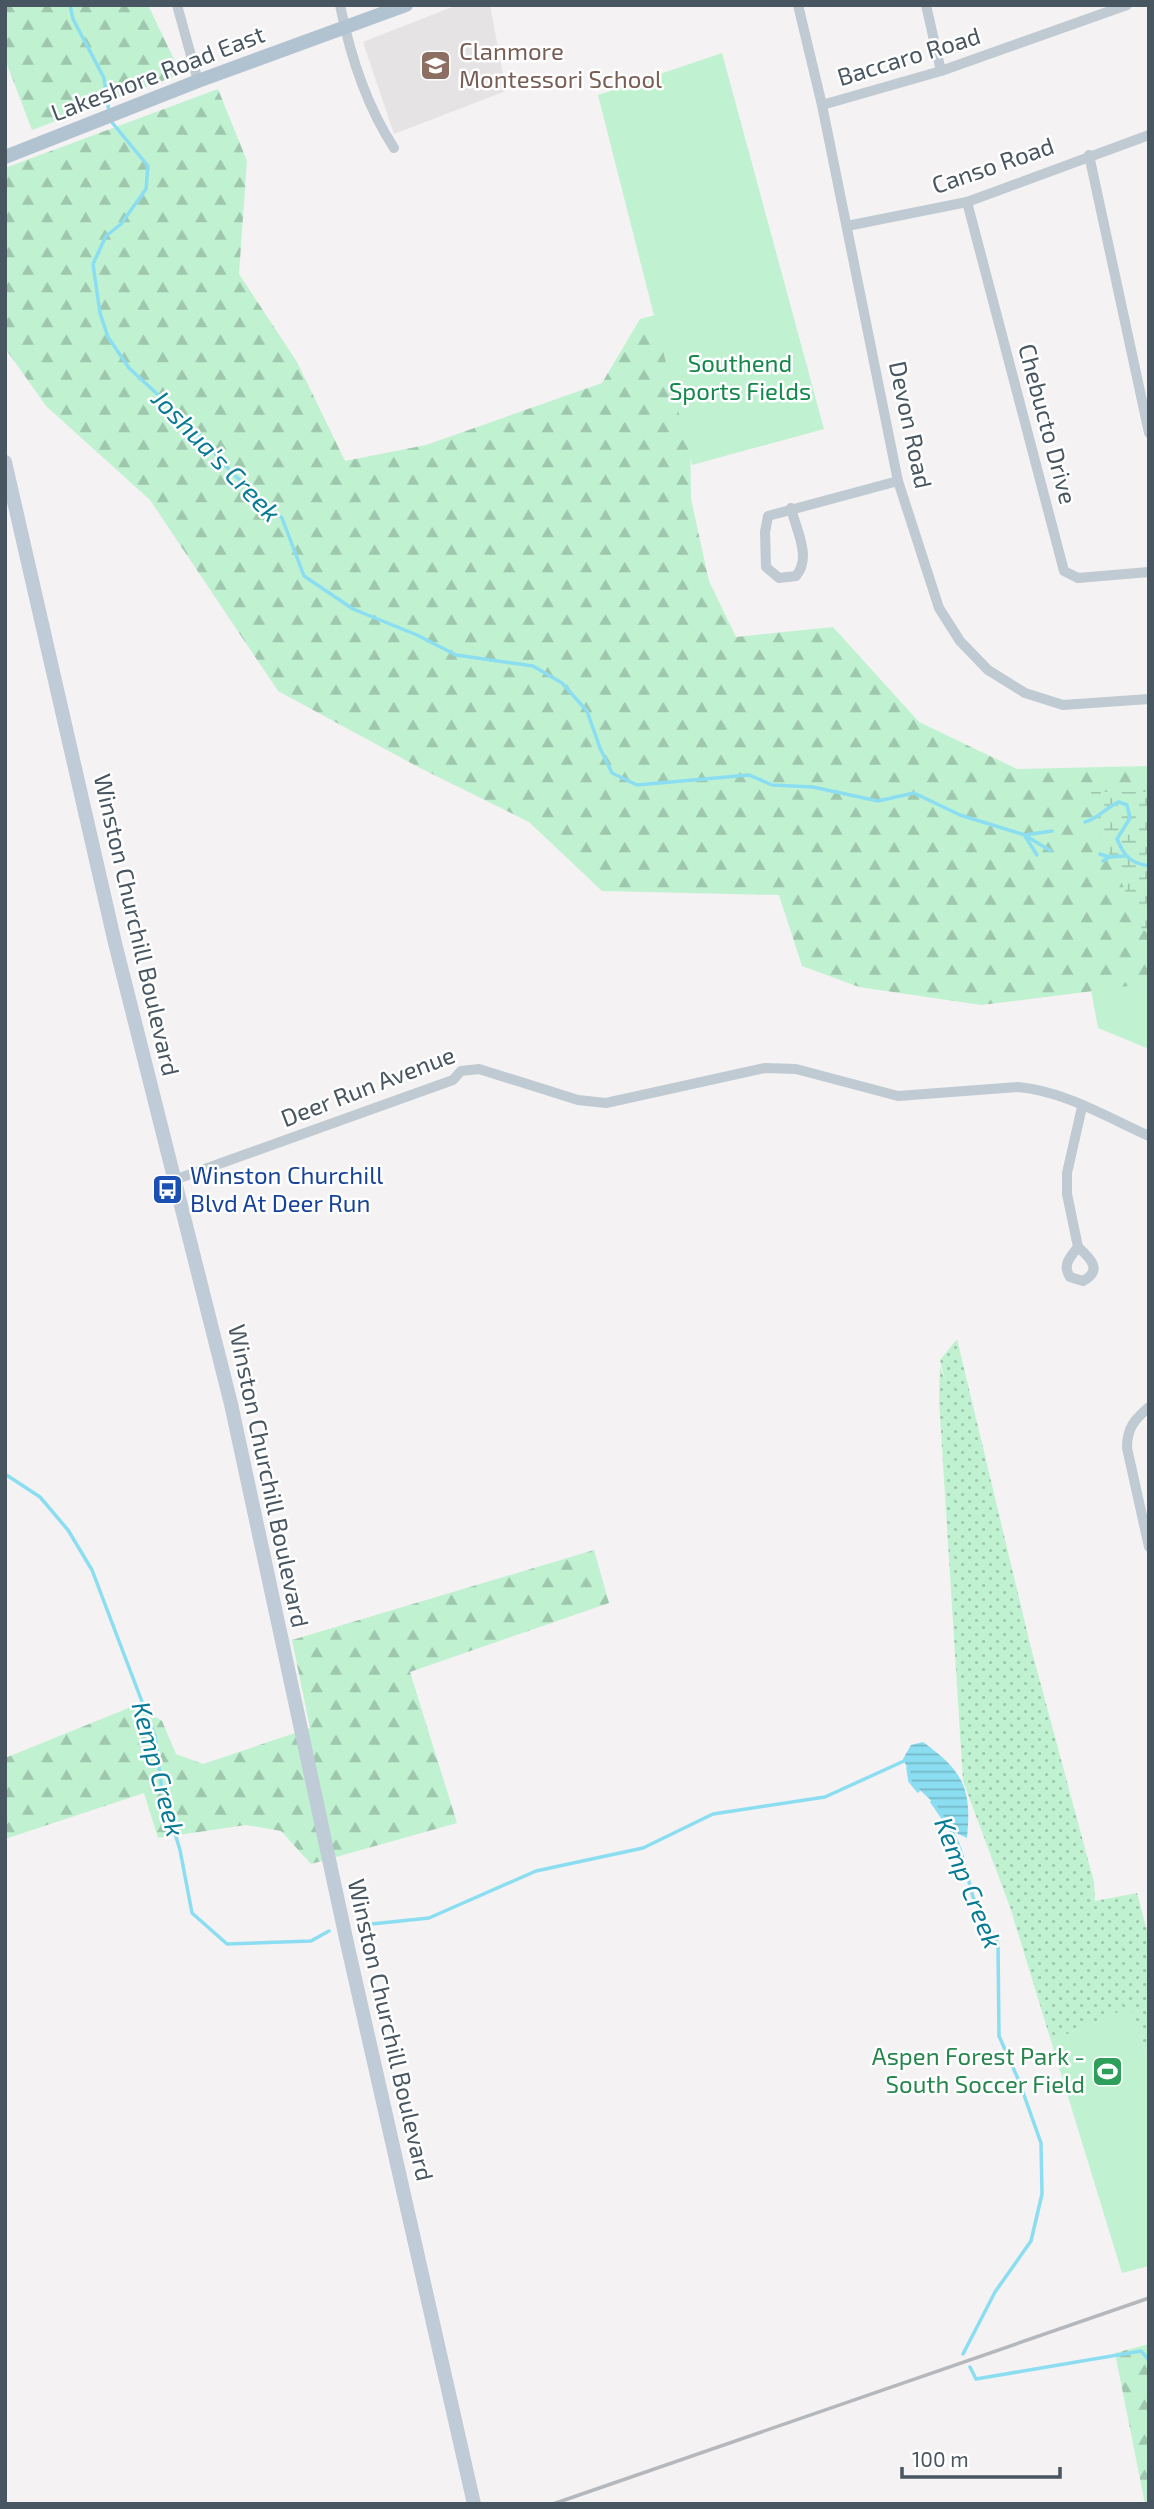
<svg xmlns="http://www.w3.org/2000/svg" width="1154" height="2509" font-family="'Exo 2',sans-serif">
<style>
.education{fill:#e5e3e4}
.grass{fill:url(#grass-dots)}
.forest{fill:url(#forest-firs)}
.wetland{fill:url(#wetland-marsh)}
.park{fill:#c0f2d2}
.water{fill:url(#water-rules)}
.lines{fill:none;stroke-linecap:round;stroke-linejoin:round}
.stream{stroke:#8bdef1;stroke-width:3.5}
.street{stroke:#bfcad2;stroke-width:10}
.secondary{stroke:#bfcbd6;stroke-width:14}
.primary{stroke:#b1c2d1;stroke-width:14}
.rail{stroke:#b4b7bc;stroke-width:3.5}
.labels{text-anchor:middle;stroke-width:5;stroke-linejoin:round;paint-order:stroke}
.education-label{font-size:24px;fill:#785e54;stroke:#fff;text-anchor:start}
.street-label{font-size:24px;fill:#485661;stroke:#fff}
.park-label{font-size:24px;fill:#13884b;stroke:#fff}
.transit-label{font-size:24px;fill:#164399;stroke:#fff;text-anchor:start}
.leisure-label{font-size:24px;fill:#27864d;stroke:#fff;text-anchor:end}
.water-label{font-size:26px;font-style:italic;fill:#077b96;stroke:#fff}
</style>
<defs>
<pattern id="grass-dots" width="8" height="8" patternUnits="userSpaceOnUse" patternTransform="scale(1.75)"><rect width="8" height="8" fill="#c0f2d2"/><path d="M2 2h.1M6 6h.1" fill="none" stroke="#9ec7ae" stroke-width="1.8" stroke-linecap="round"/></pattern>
<pattern id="forest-firs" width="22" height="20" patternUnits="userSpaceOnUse" patternTransform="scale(1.75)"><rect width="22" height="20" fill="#c0f2d2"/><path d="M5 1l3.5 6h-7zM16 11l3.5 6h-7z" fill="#9ec7ae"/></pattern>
<pattern id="wetland-marsh" width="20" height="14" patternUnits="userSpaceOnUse" patternTransform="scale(1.75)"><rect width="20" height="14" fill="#c0f2d2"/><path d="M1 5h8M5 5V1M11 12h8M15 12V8" fill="none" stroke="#9ec7ae"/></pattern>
<pattern id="water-rules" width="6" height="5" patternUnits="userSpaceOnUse" patternTransform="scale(1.75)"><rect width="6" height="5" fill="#8bdef1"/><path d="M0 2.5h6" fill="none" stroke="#74b7c7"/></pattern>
</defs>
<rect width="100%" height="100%" fill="#f4f2f2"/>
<path class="education" d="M 457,5 L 490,5 L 506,91 L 394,134 L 363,42 Z"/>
<path class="grass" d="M 957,1339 L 1031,1648 L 1094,1882 L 1095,1901 L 1137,1893 L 1149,1938 L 1149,2062 L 1129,2008 L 1051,2041 L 1010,1907 L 963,1781 L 939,1400 L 940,1367 L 945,1380 L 940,1360 Z"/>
<g class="forest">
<path d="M 5,5 L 148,5 L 181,74 L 32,130 L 5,59 Z"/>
<path d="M 218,89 L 247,161 L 239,274 L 297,362 L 345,461 L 426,445 L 602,383 L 640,319 L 655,315 L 690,429 L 691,499 L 709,581 L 736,637 L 833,627 L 919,722 L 1017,769 L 1149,766 L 1149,984 L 981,1005 L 859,987 L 802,966 L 779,895 L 602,891 L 529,822 L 422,769 L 278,691 L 150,500 L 46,406 L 5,348 L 5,168 Z"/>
<path d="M 594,1550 L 609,1603 L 410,1672 L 457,1823 L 311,1864 L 281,1831 L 246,1825 L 158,1838 L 144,1793 L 5,1839 L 5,1758 L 136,1705 L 162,1721 L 176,1754 L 203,1764 L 310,1728 L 292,1640 Z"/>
<path d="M 1149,2344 L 1149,2504 L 1145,2504 L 1115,2353 Z"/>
</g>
<path class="wetland" d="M 1091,792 L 1149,792 L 1149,934 L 1142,929 L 1098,829 Z"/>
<g class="park">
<path d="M 722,53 L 824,429 L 692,465 L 598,95 Z"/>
<path d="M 1149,984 L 1149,1049 L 1098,1028 L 1091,990 Z"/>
<path d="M 1130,2007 L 1149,2063 L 1149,2266 L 1122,2273 L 1051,2041 Z"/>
</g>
<path class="water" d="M 923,1742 C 963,1771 972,1788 967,1838 L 952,1831 L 935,1804 L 910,1781 L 910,1773 L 903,1759 L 911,1745 Z"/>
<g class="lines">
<g class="stream">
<path d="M 70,5 L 73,19 L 104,78 L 109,112"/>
<path d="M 110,120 L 148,166 L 146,189 L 121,224 L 106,236 L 93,264 L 100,313 L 108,337 L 129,368 L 191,425 L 231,472 L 282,518 L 304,576 L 353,609 L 417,635 L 456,655 L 533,666 L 562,683 L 587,711 L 600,748 L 612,773 L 637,785 L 749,775 L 772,785 L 813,787 L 878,801 L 914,793 L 960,815 L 1025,835 L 1052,831"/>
<path d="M 1085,822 C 1100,818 1106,807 1119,802 L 1127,805 L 1130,818 L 1117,839 C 1124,856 1130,863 1149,866"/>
<path d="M 1025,836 L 1037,855"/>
<path d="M 1026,836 L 1051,851"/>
<path d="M 1100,854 L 1109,857"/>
<path d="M 1103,861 L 1109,857 L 1124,856"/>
<path d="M 5,1474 L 40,1497 L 68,1530 L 92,1570 L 155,1736 L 162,1791 L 180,1850 L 192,1913 L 227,1944 L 311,1941 L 329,1931"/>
<path d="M 908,1768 L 910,1781 L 918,1791"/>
<path d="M 932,1802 L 952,1831 L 961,1852 L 973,1897 L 998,1944 L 999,2036 L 1019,2081 L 1041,2143 L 1042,2194 L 1031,2241 L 995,2292 L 963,2354"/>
<path d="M 362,1925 L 429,1918 L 536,1871 L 643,1848 L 713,1814 L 825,1797 L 904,1761"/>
<path d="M 970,2367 L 976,2379 L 1141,2351 L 1149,2360"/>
</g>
<g class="street">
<path d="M 177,5 L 198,81"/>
<path d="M 340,5 C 350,55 366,105 394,148"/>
<path d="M 798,5 L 822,105 L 898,481 L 939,608 L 960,641 L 988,670 L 1025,693 L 1063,705 L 1149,699"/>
<path d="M 926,5 L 941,71"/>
<path d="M 822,105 L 941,71 L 1127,5"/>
<path d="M 1089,155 L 1149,433"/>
<path d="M 967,202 L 1064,571 L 1078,578 L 1149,572"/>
<path d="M 847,226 L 967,202 L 1149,135"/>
<path d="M 791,508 C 796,530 812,557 796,576 L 779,578 L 766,567 L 765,532 L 768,516 L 898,481"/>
<path d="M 174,1180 L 453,1080 L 461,1071 L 479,1069 L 578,1100 L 606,1103 L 765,1068 L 796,1069 L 898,1096 L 1018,1087 C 1064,1091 1107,1117 1149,1136"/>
<path d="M 1078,1247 L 1067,1194 L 1067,1173 L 1082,1107"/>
<path d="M 1078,1247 C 1089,1257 1104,1270 1083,1281 L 1070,1277 C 1062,1265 1070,1257 1078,1247 Z"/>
<path d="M 1149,1407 C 1134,1420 1127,1428 1127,1448 L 1149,1547"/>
</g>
<path class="secondary" d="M 5,462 L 115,943 L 231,1404 L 347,1943 L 474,2504"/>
<path class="primary" d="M 5,157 L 198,81 L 406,5"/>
<path class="rail" d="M 553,2504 L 1149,2298"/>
</g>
<defs>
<symbol id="school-square" viewBox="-11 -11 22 22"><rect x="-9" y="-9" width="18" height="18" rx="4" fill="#8d6e63" stroke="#fff"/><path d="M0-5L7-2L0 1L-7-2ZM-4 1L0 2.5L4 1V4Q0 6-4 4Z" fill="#fff"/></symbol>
<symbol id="bus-square" viewBox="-11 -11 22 22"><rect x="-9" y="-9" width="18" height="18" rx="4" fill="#1a4fb4" stroke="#fff"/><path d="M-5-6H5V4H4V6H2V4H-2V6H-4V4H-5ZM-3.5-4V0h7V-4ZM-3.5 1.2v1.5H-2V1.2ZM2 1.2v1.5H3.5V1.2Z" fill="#fff"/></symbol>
<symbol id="stadium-square" viewBox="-11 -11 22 22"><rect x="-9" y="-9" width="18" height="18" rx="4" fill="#2e9e5b" stroke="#fff"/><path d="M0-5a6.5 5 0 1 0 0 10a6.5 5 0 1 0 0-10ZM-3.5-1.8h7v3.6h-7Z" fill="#fff"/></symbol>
</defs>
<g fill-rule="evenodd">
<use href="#school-square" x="418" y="48" width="35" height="35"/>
<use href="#bus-square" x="150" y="1172" width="35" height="35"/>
<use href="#stadium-square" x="1090" y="2054" width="35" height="35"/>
</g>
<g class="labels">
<g class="education-label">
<text x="459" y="60">Clanmore<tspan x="459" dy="28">Montessori School</tspan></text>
</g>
<g class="street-label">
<text transform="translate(909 57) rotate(-17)" y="8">Baccaro Road</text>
<text transform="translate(158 74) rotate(-21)" y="8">Lakeshore Road East</text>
<text transform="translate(993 166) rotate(-19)" y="8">Canso Road</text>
<text transform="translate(1047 424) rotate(75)" y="8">Chebucto Drive</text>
<text transform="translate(910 425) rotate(78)" y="8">Devon Road</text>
<text transform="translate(136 925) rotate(77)" y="8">Winston Churchill Boulevard</text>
<text transform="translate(368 1087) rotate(-21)" y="8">Deer Run Avenue</text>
<text transform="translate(268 1476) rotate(78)" y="8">Winston Churchill Boulevard</text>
<text transform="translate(390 2030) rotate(77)" y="8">Winston Churchill Boulevard</text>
</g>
<g class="park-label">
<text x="740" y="372">Southend<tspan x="740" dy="28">Sports Fields</tspan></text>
</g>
<g class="transit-label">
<text x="190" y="1184">Winston Churchill<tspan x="190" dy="28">Blvd At Deer Run</tspan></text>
</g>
<g class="leisure-label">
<text x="1085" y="2065">Aspen Forest Park -<tspan x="1085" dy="28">South Soccer Field</tspan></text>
</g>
<g class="water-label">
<text transform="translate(216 456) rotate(46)" y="9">Joshua's Creek</text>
<text transform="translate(158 1769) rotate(75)" y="9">Kemp Creek</text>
<text transform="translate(968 1883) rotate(68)" y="9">Kemp Creek</text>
</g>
</g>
<rect width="1154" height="2509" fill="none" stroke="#485661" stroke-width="14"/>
<path d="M902 2467v10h158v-10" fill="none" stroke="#485661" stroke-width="3.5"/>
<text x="912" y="2467" font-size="21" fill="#485661" stroke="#ffffff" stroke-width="5" paint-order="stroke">100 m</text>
</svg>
